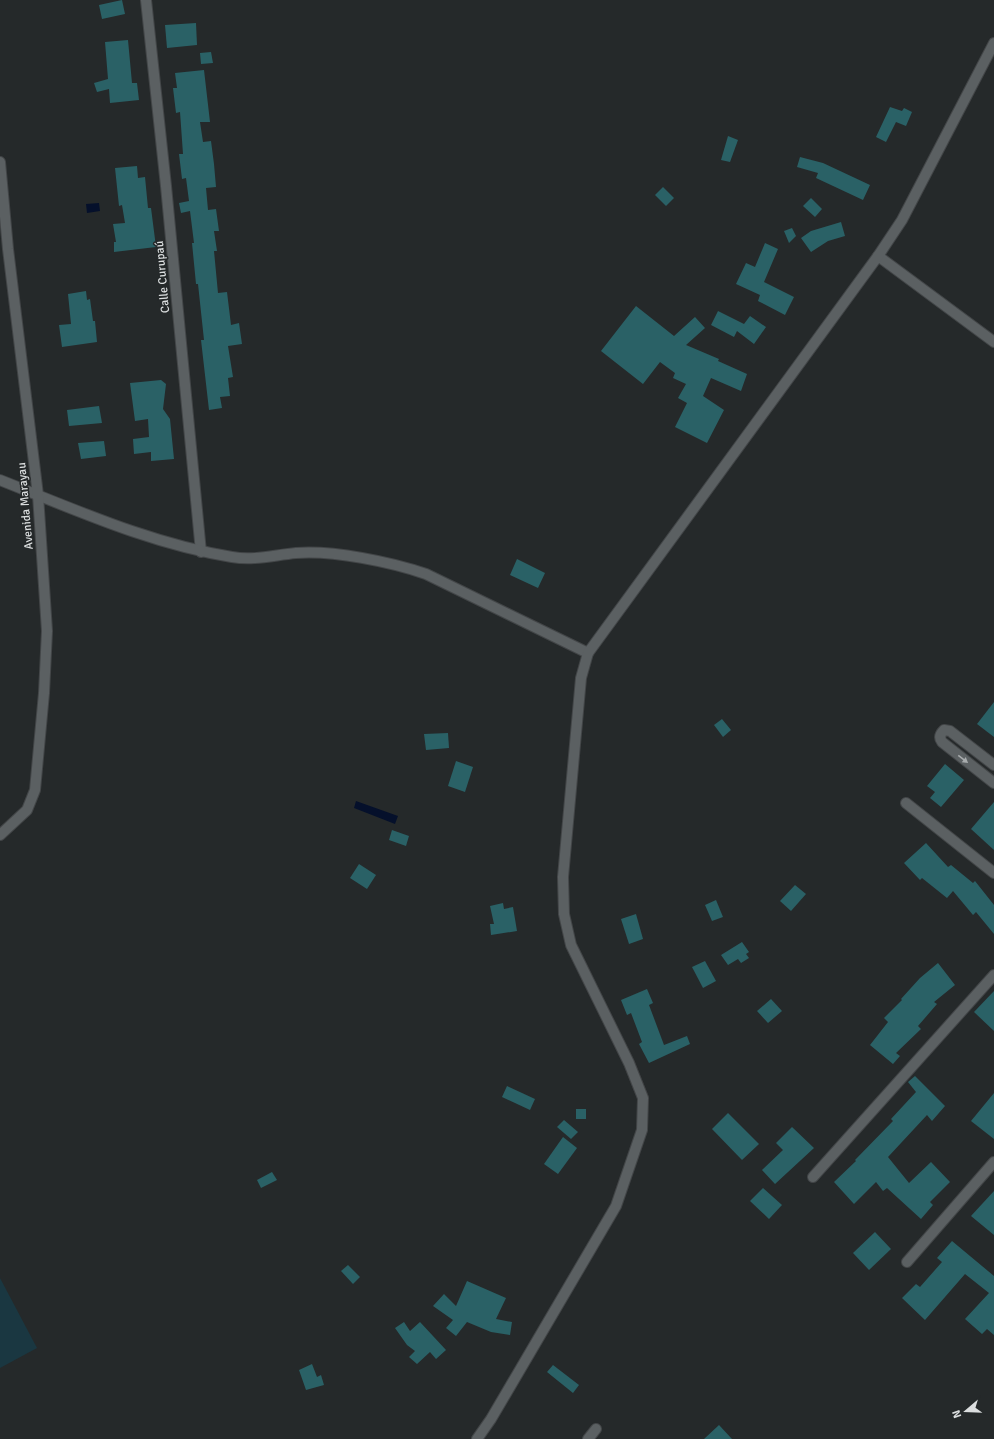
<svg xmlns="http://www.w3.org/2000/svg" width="994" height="1439" font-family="Signika,sans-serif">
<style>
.green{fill:#1a3741}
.water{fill:#05102b}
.building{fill:#2a6166}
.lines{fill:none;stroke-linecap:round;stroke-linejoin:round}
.street-casing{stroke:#434648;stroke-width:12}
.secondary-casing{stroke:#434648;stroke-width:12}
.street{stroke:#5b6062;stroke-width:10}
.secondary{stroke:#5b6062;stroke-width:10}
.oneway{fill:#a8acad}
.labels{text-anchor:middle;stroke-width:3;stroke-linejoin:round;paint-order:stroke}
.street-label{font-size:12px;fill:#dbdedf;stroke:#25292a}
</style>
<rect width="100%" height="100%" fill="#25292a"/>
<path class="green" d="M 0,1278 L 37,1348 L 0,1368 Z"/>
<g class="water">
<path d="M 99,203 L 100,211 L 87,213 L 86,204 Z"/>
<path d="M 356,801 L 398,816 L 395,824 L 354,808 Z"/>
</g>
<g class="building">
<path d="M 122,0 L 125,14 L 102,19 L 99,5 Z"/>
<path d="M 196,23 L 197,45 L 167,48 L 165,25 Z"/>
<path d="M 128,40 L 132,83 L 137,83 L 139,100 L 110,103 L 109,89 L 97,92 L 94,83 L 108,79 L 105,42 Z"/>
<path d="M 211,52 L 213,63 L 201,64 L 200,53 Z"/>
<path d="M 204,70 L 210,122 L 200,122 L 203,142 L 211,141 L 214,164 L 216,187 L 206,188 L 208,210 L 216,209 L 219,231 L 214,231 L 217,251 L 214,251 L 218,293 L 227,292 L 231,325 L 239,323 L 242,344 L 228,346 L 233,377 L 228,378 L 230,396 L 220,397 L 222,408 L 209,410 L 201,340 L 204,340 L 198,284 L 196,284 L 192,243 L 194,243 L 190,211 L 181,213 L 179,203 L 189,201 L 186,178 L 182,179 L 179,154 L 183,154 L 180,112 L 176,113 L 173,88 L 177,88 L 175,73 Z"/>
<path d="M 890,107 L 902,111 L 904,108 L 912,112 L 906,126 L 896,122 L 886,142 L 876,137 Z"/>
<path d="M 728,136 L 738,140 L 730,162 L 721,160 Z"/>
<path d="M 800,157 L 823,163 L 870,185 L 863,200 L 816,178 L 818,173 L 797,167 Z"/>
<path d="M 137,166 L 138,178 L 145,177 L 148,208 L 151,208 L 156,247 L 114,252 L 114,242 L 116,242 L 113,224 L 125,223 L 122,205 L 119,206 L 115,168 Z"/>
<path d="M 663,187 L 674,198 L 666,206 L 655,195 Z"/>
<path d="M 811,198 L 822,209 L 815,217 L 803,206 Z"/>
<path d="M 841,222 L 845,236 L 828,241 L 811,252 L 801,238 L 811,231 Z"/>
<path d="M 792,228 L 796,236 L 789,243 L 784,231 Z"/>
<path d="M 765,243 L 778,249 L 764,282 L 794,297 L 785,315 L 758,301 L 760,295 L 736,284 L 746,263 L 755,267 Z"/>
<path d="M 86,291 L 87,300 L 90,299 L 93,321 L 95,321 L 97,342 L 62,347 L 59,325 L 71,324 L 68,294 Z"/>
<path d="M 636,306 L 674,336 L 695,317 L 705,328 L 686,345 L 719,359 L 718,361 L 747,374 L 741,391 L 711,378 L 703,396 L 724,410 L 707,443 L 675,427 L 687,403 L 678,398 L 686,384 L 673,378 L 675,373 L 660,362 L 643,384 L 601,351 Z"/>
<path d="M 718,311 L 744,324 L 750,316 L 766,327 L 754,344 L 737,331 L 734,337 L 711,325 Z"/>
<path d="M 161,380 L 166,384 L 163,409 L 170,419 L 174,459 L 151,461 L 151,452 L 134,454 L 133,439 L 149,437 L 148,419 L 135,421 L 130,383 Z"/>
<path d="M 99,406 L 102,423 L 69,426 L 67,410 Z"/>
<path d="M 104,441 L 106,456 L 81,459 L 78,443 Z"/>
<path d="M 517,559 L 545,573 L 538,588 L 510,575 Z"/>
<path d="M 994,702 L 994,737 L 977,724 Z"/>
<path d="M 722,719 L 731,730 L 723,737 L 714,725 Z"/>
<path d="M 448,733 L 449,748 L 426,750 L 424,734 Z"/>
<path d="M 456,761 L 473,767 L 465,792 L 448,786 Z"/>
<path d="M 945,764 L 964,780 L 941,807 L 930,798 L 935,792 L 927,786 Z"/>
<path d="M 994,802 L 994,850 L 971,829 Z"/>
<path d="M 392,830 L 409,836 L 406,846 L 389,840 Z"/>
<path d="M 926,843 L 948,867 L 951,865 L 973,883 L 975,881 L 994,905 L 994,934 L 976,912 L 973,915 L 953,891 L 947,898 L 922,878 L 920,880 L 904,863 Z"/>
<path d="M 359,864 L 376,875 L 367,889 L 350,878 Z"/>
<path d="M 795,885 L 806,894 L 791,911 L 780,901 Z"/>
<path d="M 716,900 L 723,917 L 712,921 L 705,905 Z"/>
<path d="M 503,903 L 504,909 L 513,907 L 517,931 L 491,935 L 490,924 L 494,924 L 490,906 Z"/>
<path d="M 636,914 L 643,939 L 629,944 L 621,919 Z"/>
<path d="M 742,942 L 749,952 L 746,954 L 749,958 L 741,963 L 738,959 L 728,965 L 721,955 Z"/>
<path d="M 705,961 L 716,981 L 703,988 L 692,967 Z"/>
<path d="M 938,963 L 955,985 L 934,1002 L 937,1004 L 918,1026 L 921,1029 L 896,1053 L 900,1056 L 893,1064 L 870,1045 L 888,1022 L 884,1018 L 902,1000 L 901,999 L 920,978 Z"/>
<path d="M 647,989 L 653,1003 L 649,1005 L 664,1045 L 687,1036 L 690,1044 L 649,1063 L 639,1044 L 642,1042 L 631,1013 L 627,1015 L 621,1000 Z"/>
<path d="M 994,991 L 994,1031 L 974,1012 Z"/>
<path d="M 771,999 L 782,1011 L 768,1023 L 757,1011 Z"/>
<path d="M 915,1076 L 945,1106 L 932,1121 L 927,1115 L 888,1157 L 909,1183 L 931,1162 L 950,1182 L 930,1202 L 933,1205 L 921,1219 L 887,1188 L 883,1191 L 876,1182 L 854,1204 L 834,1182 L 856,1161 L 855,1160 L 893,1121 L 891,1119 L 916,1092 L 908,1082 Z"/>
<path d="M 507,1086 L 535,1099 L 530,1110 L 502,1097 Z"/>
<path d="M 994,1093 L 994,1139 L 971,1121 Z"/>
<rect x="576" y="1109" width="10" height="10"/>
<path d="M 728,1113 L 759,1144 L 742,1160 L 712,1129 Z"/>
<path d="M 564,1120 L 578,1132 L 571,1139 L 557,1127 Z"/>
<path d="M 792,1127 L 814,1148 L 775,1184 L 762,1170 L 783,1150 L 776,1143 Z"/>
<path d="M 563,1137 L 577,1148 L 558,1174 L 544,1164 Z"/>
<path d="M 272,1172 L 277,1180 L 261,1188 L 257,1180 Z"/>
<path d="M 763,1188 L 782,1205 L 769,1219 L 750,1201 Z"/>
<path d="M 994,1191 L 994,1235 L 971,1216 Z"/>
<path d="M 875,1232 L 891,1249 L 869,1270 L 853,1253 Z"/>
<path d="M 952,1241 L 994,1276 L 994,1335 L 987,1329 L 982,1334 L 965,1319 L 989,1293 L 965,1274 L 925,1320 L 902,1298 L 916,1284 L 920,1287 L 942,1262 L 937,1258 Z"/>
<path d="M 348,1265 L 360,1277 L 353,1284 L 341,1271 Z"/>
<path d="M 467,1281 L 506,1298 L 496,1319 L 512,1322 L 510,1335 L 491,1332 L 467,1322 L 456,1336 L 446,1328 L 453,1320 L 433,1306 L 444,1294 L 456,1306 Z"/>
<path d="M 404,1322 L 410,1331 L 420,1322 L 446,1350 L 436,1359 L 430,1352 L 417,1364 L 409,1357 L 415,1351 L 407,1345 L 395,1328 Z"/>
<path d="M 312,1364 L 317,1377 L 321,1375 L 324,1385 L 306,1390 L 299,1370 Z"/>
<path d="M 553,1365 L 579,1385 L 573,1393 L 547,1372 Z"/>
<path d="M 719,1425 L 732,1439 L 704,1439 Z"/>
</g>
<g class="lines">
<defs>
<g id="street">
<path d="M 146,0 L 166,186 L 201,552"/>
<path d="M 878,256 L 994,342"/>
<path d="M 0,480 C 76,510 151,544 232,557 C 254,561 274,555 296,553 C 333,550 391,562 426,574 L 588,653"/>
<path d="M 994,765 L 950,731 L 944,730 C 940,734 939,738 942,742 L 994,783"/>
<path d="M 906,803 L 994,873"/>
<path d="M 813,1177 L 994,975"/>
<path d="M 907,1262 L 994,1162"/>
<path d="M 477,1439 L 491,1419 L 616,1206 L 642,1130 L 643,1098 L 629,1063 L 571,945 L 564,914 L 563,877 L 581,678 L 588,653 L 878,256 L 902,220 L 994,43"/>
<path d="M 588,1439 L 596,1429"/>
</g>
<path id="secondary" d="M 0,162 L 8,249 L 38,495 L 47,631 L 44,693 L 35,790 L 27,810 L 0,835"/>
</defs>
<use href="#street" class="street-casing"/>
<use href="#secondary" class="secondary-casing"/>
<use href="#street" class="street"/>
<use href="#secondary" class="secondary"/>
</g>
<defs><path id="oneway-solid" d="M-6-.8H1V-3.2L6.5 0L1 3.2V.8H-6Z"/></defs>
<use class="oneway" href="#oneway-solid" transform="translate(963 759) rotate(38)"/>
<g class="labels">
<g class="street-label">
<text transform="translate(162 277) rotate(-95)" y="4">Calle Curupaú</text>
<text transform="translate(25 506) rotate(-95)" y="4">Avenida Marayau</text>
</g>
</g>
<g transform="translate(966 1411) rotate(251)" stroke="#25292a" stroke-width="3" paint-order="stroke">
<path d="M0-3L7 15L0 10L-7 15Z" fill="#dbdedf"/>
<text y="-6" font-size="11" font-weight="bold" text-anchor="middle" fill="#dbdedf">N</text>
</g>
</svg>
